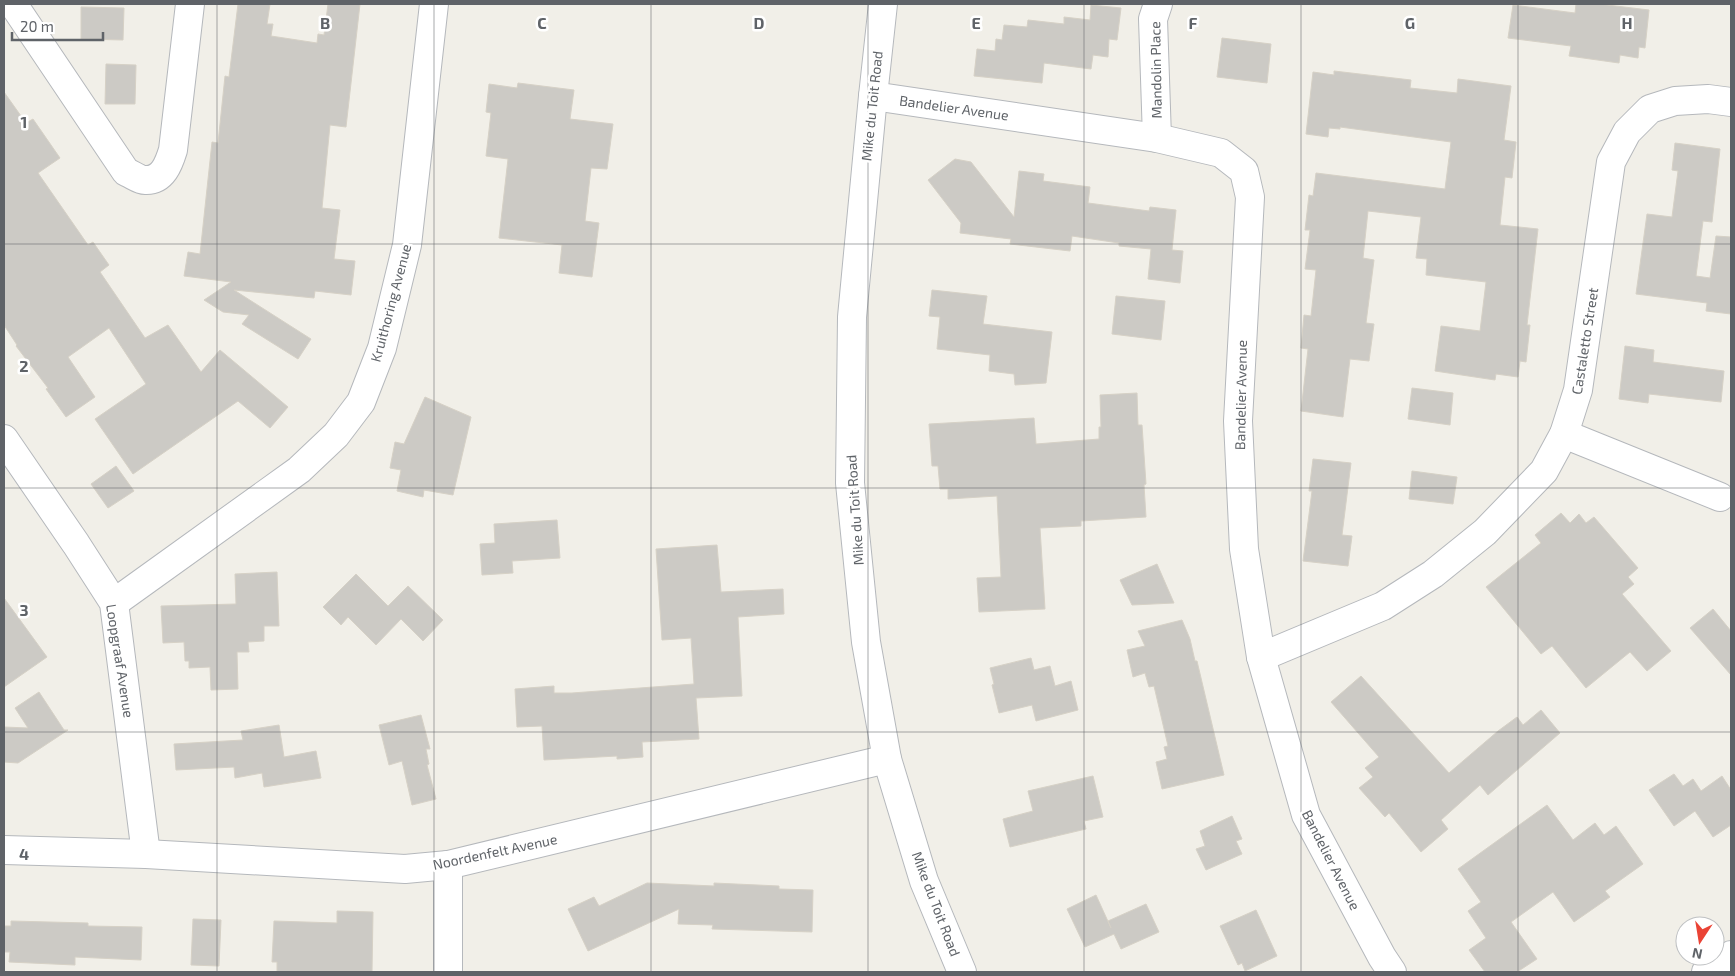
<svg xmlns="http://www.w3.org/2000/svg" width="1735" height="976" font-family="'Exo 2',sans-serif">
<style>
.building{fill:#cccac5;stroke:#d6d1c6}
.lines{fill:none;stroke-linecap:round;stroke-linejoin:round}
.minor-casing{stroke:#b5b8bc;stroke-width:30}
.minor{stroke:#fff;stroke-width:28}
.grid{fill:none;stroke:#5f6368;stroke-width:1;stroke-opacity:0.55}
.labels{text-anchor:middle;stroke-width:5;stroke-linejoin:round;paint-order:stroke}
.street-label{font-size:14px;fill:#5f6368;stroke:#fff}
.grid-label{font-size:16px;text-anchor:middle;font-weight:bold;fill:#5f6368;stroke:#fff;stroke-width:5;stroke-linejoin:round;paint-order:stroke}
</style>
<rect width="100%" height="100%" fill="#f1efe8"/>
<g class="building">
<path d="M 238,4 L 270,4 L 267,24 L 273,24 L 271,36 L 317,43 L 318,34 L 324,35 L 328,4 L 360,4 L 346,127 L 330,125 L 322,208 L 340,210 L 334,259 L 355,261 L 351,295 L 315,291 L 314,298 L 234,290 L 311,339 L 298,359 L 242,324 L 249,315 L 223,312 L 204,300 L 231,282 L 184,276 L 188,252 L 200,254 L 212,142 L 218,143 L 225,76 L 229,77 Z"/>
<path d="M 1576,4 L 1599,4 L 1649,10 L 1645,48 L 1639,47 L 1638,58 L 1620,55 L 1619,63 L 1569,56 L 1571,46 L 1508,38 L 1513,5 L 1575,13 Z"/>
<path d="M 1091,5 L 1121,8 L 1117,40 L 1109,39 L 1108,57 L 1093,55 L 1091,69 L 1044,63 L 1042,83 L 974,76 L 977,49 L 995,51 L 996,39 L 1002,40 L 1004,25 L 1027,27 L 1028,20 L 1064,24 L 1064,17 L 1090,20 Z"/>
<path d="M 81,7 L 124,8 L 123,40 L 81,39 Z"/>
<path d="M 1222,38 L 1271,44 L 1267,83 L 1217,77 Z"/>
<path d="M 106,64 L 136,65 L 135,104 L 105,104 Z"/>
<path d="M 1334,71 L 1411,80 L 1410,88 L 1457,93 L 1458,79 L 1511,86 L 1504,140 L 1516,142 L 1512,178 L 1505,177 L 1500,225 L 1538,229 L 1527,325 L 1530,325 L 1526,362 L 1520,361 L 1518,377 L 1496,374 L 1495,380 L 1435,371 L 1441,326 L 1480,331 L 1486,282 L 1426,275 L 1427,259 L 1416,258 L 1421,217 L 1368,211 L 1363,258 L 1374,260 L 1366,323 L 1374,324 L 1369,361 L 1350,359 L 1343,417 L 1301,411 L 1308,349 L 1301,348 L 1304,315 L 1311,316 L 1316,270 L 1305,269 L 1310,230 L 1305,230 L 1309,195 L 1313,196 L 1316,173 L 1445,189 L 1451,142 L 1340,127 L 1340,129 L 1329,128 L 1328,137 L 1306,134 L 1313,72 L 1334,75 Z"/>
<path d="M 518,83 L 574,90 L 570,119 L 613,124 L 607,169 L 591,168 L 585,221 L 599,223 L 592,277 L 559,273 L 562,245 L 499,238 L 508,159 L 486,156 L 491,113 L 486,112 L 489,84 L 517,88 Z"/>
<path d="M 4,92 L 26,123 L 33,119 L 60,158 L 38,173 L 88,245 L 93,242 L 109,265 L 100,272 L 145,338 L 168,325 L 201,372 L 220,350 L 288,407 L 270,428 L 238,401 L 133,474 L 95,419 L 146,384 L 109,328 L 68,357 L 95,397 L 66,417 L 46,389 L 48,388 L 16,346 L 17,345 L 4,325 Z"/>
<path d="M 1675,143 L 1720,149 L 1712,222 L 1703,221 L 1696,276 L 1710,278 L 1716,236 L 1731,237 L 1731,314 L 1706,311 L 1707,303 L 1636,294 L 1647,214 L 1672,217 L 1678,171 L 1672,170 Z"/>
<path d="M 955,159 L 971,162 L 1014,217 L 1019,171 L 1044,174 L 1043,181 L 1090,187 L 1088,203 L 1149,211 L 1150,207 L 1176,210 L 1172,250 L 1183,251 L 1180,283 L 1148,279 L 1151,249 L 1119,246 L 1119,243 L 1072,236 L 1070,251 L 1010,244 L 1011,239 L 960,233 L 961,223 L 928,180 Z"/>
<path d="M 932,290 L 987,296 L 983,324 L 1052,332 L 1046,383 L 1015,385 L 1014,374 L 989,371 L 990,355 L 937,349 L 940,317 L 929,316 Z"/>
<path d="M 1116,296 L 1165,301 L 1161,340 L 1112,334 Z"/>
<path d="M 1625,346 L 1654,350 L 1653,362 L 1724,371 L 1721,402 L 1649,394 L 1648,403 L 1619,399 Z"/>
<path d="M 1412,388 L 1453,393 L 1450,425 L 1408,419 Z"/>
<path d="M 1137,393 L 1138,425 L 1142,425 L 1146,484 L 1144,485 L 1146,517 L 1081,521 L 1081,526 L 1040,528 L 1045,609 L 979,612 L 977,578 L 1001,577 L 997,496 L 948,499 L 948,489 L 940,489 L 938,466 L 932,466 L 929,424 L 1034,418 L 1036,444 L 1099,439 L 1099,427 L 1101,427 L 1100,395 Z"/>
<path d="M 425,397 L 471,417 L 453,495 L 424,490 L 423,497 L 397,491 L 401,470 L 390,468 L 395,442 L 404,444 Z"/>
<path d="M 1313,459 L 1351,463 L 1342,535 L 1352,536 L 1348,566 L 1303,561 L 1312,491 L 1309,491 Z"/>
<path d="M 116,466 L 134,491 L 108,508 L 91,484 Z"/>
<path d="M 1412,471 L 1457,477 L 1453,504 L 1409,499 Z"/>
<path d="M 1561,513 L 1570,523 L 1579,514 L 1586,523 L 1594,517 L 1638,568 L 1628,577 L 1634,584 L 1622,594 L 1671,651 L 1647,671 L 1630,652 L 1586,688 L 1552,646 L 1541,654 L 1486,587 L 1541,543 L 1535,535 Z"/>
<path d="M 557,520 L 560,558 L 512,561 L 513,573 L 482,575 L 480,544 L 495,543 L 494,524 Z"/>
<path d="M 717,545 L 721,592 L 783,589 L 784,614 L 738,617 L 742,696 L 696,698 L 699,739 L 642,742 L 643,757 L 617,759 L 617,756 L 544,760 L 542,726 L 517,727 L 515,689 L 554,686 L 554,693 L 572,693 L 694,684 L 691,638 L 662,640 L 656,549 Z"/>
<path d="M 1157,564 L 1174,603 L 1132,605 L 1120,580 Z"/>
<path d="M 277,572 L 279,626 L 264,626 L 264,641 L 248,642 L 249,652 L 237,652 L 238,689 L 211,690 L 210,667 L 189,668 L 189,661 L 185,661 L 184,642 L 163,643 L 161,606 L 236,604 L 235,574 Z"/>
<path d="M 356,574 L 388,606 L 408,586 L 443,620 L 423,641 L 401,619 L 376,645 L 348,617 L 341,625 L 323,607 Z"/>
<path d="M 4,598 L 47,657 L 4,687 Z"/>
<path d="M 1713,609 L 1731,631 L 1731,675 L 1690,628 Z"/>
<path d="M 1182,620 L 1190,639 L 1195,661 L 1197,661 L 1224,775 L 1162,789 L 1156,762 L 1167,759 L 1164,747 L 1168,746 L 1154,686 L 1149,687 L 1145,673 L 1133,677 L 1127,650 L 1145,646 L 1138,631 Z"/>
<path d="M 1031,658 L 1034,670 L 1050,666 L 1055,686 L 1071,681 L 1078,710 L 1036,721 L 1032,705 L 999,713 L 992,685 L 994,684 L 990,668 Z"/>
<path d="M 1361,676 L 1449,773 L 1498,731 L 1517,717 L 1523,725 L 1541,710 L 1560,733 L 1488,795 L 1480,785 L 1441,820 L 1448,829 L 1421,852 L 1389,813 L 1385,817 L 1359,788 L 1373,777 L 1365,768 L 1379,757 L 1331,702 Z"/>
<path d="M 39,692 L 64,730 L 68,730 L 18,763 L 4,762 L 4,727 L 28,728 L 15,708 Z"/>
<path d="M 421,715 L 430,749 L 426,749 L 429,764 L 427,765 L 436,799 L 412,805 L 402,761 L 389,765 L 379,725 Z"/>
<path d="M 279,725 L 284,757 L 316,751 L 321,778 L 264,787 L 262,773 L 235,778 L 234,767 L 176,770 L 174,744 L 243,740 L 241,731 Z"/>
<path d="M 1674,774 L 1683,786 L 1693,779 L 1701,791 L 1722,776 L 1731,790 L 1731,825 L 1713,837 L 1695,811 L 1674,826 L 1649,790 Z"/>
<path d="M 1093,776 L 1103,817 L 1084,821 L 1086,829 L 1010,847 L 1003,819 L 1033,811 L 1028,791 Z"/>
<path d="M 1547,805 L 1573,840 L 1595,823 L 1604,835 L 1616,826 L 1643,864 L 1605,891 L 1610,897 L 1574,922 L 1553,892 L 1511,922 L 1537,959 L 1517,972 L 1485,972 L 1469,950 L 1486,938 L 1468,911 L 1481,902 L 1458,869 Z"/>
<path d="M 1232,816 L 1242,839 L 1236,841 L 1242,854 L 1206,870 L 1196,849 L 1205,846 L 1200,831 Z"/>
<path d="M 647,883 L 714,886 L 714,883 L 779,886 L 779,889 L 813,890 L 812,932 L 712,929 L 713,925 L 678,924 L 679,909 L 588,951 L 568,909 L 594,897 L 599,906 Z"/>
<path d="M 1096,895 L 1111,928 L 1108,921 L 1146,904 L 1159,932 L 1121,949 L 1114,934 L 1085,947 L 1067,909 Z"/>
<path d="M 1256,910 L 1277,956 L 1245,971 L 1242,963 L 1238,965 L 1220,926 Z"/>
<path d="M 337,911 L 373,912 L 372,972 L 277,972 L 277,962 L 272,962 L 274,921 L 337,923 Z"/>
<path d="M 193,919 L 221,920 L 219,966 L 191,965 Z"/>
<path d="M 11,921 L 88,923 L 88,926 L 142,927 L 141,960 L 75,957 L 75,965 L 9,962 L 10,952 L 4,952 L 4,926 L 11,926 Z"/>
</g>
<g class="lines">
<defs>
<g id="minor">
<path d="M 13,4 L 126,172 C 132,174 139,180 145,180 C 163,181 169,163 173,150 L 190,4"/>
<path d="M 883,4 L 873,96 L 852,317 L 850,483 L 866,642 L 887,759 L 924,881 L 962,972"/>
<path d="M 873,96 L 1157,138 L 1221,153 L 1244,171 L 1250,197 L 1238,421 L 1244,549 L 1261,657 L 1306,815 L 1382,957 L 1392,972"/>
<path d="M 1157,138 L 1153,19 L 1158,4"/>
<path d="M 1564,434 L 1720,497"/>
<path d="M 4,439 L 76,544 L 114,603 L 146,854"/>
<path d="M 114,603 L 299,470 L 336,435 L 361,402 L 382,348 L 407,245 L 434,4"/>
<path d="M 1261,657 L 1383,606 L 1433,574 L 1485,532 L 1544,471 L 1564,434 L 1578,390 L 1611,162 L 1627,132 L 1650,109 L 1675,101 L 1708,99 L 1731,102"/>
<path d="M 4,850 L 146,854 L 405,869 L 448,865 L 887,759"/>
<path d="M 448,972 L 448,865"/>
<path d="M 1706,972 L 1731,955"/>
</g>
</defs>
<use href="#minor" class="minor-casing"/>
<use href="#minor" class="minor"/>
</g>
<path class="grid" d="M 217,4 L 217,972M 434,4 L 434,972M 651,4 L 651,972M 868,4 L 868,972M 1084,4 L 1084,972M 1301,4 L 1301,972M 1518,4 L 1518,972M 4,244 L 1731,244M 4,488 L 1731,488M 4,732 L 1731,732"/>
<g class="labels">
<g class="street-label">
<text transform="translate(1156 70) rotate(-91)" y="5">Mandolin Place</text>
<text transform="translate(872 106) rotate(-84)" y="5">Mike du Toit Road</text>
<text transform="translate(954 108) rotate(8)" y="5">Bandelier Avenue</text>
<text transform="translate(391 303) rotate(-75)" y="5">Kruithoring Avenue</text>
<text transform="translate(1585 341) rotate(-81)" y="5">Castaletto Street</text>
<text transform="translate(1241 395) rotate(-89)" y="5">Bandelier Avenue</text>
<text transform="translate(855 510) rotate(-94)" y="5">Mike du Toit Road</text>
<text transform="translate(120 661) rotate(81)" y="5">Loopgraaf Avenue</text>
<text transform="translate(495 852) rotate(-12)" y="5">Noordenfelt Avenue</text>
<text transform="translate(1331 860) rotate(63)" y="5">Bandelier Avenue</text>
<text transform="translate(936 904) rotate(69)" y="5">Mike du Toit Road</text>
</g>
</g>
<g class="grid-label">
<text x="325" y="29">B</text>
<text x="542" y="29">C</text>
<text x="759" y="29">D</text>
<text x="976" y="29">E</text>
<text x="1193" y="29">F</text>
<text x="1410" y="29">G</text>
<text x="1627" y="29">H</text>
<text x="24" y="128">1</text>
<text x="24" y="372">2</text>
<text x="24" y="616">3</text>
<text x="24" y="860">4</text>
</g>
<rect width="1735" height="976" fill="none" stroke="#5f6368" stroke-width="10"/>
<g transform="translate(1700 941) rotate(192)"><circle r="24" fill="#ffffff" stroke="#bfc1c3"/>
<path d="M0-4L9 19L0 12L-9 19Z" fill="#ea4335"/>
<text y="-8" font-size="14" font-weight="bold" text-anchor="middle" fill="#5f6368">N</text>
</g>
<path d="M12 32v8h91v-8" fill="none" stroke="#5f6368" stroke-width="2.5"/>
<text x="20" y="32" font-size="15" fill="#5f6368" stroke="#ffffff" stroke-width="4" paint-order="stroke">20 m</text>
</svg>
